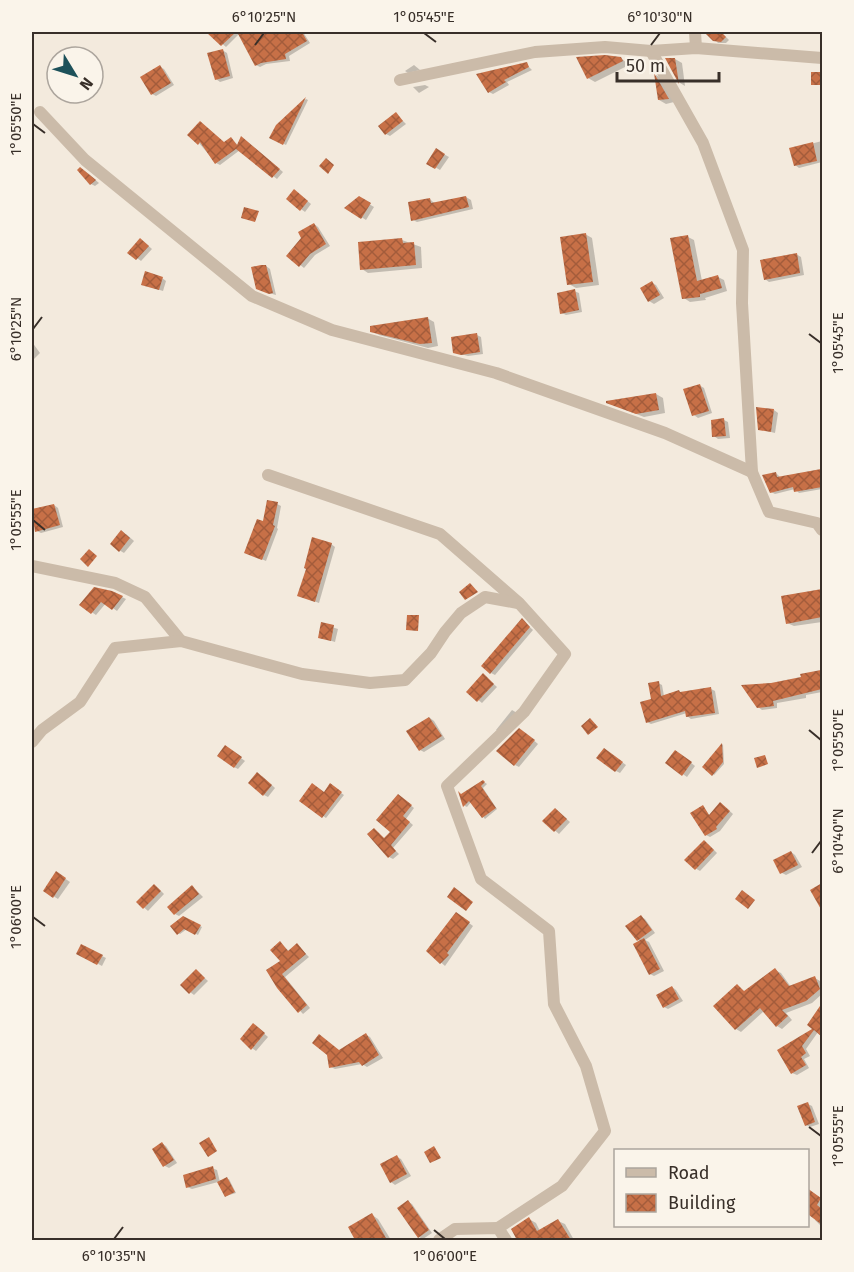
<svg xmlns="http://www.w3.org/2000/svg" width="854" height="1272" font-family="'Fira Sans',sans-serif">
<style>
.shadow{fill:#0003}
.building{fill:url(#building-cross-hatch)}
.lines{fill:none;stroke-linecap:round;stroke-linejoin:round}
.minor{stroke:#cbbba9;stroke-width:12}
.ticks{fill:none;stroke:#382f29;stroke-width:2}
.neatline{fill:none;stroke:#382f29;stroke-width:2}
.ticks-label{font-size:15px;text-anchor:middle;fill:#382f29}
</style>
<defs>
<pattern id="building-cross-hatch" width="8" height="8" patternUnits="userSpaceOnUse" patternTransform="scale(1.5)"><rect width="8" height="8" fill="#c77047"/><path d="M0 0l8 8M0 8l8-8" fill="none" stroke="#a35c3b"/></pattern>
</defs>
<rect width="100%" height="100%" fill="#f3eadd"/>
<g class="shadow">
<path d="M 216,32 L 241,32 L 226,47 L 212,35 Z"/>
<path d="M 287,32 L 303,32 L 310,43 L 289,56 L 290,61 L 266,64 L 260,67 L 256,65 L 257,36 Z"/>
<path d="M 709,32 L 721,32 L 729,40 L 726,43 L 718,43 L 708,33 Z"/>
<path d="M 222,50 L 227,53 L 233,78 L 220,82 L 216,79 Z"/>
<path d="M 621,58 L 629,65 L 595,82 L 588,78 Z"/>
<path d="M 675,59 L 682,63 L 685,86 L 680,83 L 667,60 Z"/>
<path d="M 526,64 L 532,70 L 507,82 L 509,85 L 493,94 L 489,92 L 479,75 Z"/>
<path d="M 414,65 L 420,70 L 408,73 L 405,71 Z"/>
<path d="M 160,67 L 164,69 L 174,85 L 156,96 L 152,94 Z"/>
<path d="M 656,75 L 661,78 L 674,102 L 666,104 L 659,100 Z"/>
<path d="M 425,85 L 429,87 L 419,93 L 413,87 Z"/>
<path d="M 306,99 L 308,100 L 286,145 L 271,137 L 277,126 Z"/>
<path d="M 396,114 L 406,124 L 390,136 L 386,134 Z"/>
<path d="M 204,125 L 225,144 L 231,139 L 238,145 L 245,140 L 283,172 L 277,179 L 240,150 L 220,165 L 216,163 L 199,143 Z"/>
<path d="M 822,141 L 822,162 L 799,168 L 795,165 L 791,149 Z"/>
<path d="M 436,150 L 449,157 L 440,170 L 428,163 Z"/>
<path d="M 85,171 L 99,183 L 95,186 L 91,184 Z"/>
<path d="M 298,193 L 311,204 L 305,212 L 301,209 Z"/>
<path d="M 466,197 L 471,200 L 473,209 L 417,222 L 413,220 L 430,199 L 435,204 Z"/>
<path d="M 359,198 L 374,207 L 366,220 L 347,208 Z"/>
<path d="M 314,224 L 318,227 L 330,246 L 315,255 L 304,268 L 288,255 Z"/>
<path d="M 585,234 L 592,238 L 599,285 L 576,288 L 569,284 Z"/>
<path d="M 688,237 L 694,240 L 702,281 L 718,277 L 724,280 L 727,291 L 705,298 L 706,300 L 690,302 L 684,298 Z"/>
<path d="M 402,240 L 421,247 L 422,268 L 368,273 L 362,269 Z"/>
<path d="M 144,242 L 152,249 L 141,261 L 129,252 Z"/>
<path d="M 796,254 L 801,257 L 804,275 L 769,282 L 765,279 Z"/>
<path d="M 266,266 L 270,269 L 276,295 L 262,291 Z"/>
<path d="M 162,278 L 166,281 L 163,291 L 147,286 Z"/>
<path d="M 652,283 L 656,285 L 664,298 L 654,304 L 649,301 L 642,289 Z"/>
<path d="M 574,291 L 579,293 L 582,312 L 566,315 L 562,313 Z"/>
<path d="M 427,318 L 434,322 L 438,346 L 428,348 L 379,335 L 372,331 Z"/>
<path d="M 477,335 L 481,337 L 483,354 L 468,356 L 457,353 Z"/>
<path d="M 32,342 L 40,353 L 32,361 Z"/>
<path d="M 699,385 L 704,388 L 712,413 L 698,418 L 694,415 Z"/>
<path d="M 656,394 L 663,398 L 665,413 L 644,417 L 608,403 Z"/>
<path d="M 774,410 L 778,413 L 775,433 L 759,429 Z"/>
<path d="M 724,420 L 728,422 L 730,438 L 718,439 L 714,436 Z"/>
<path d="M 821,471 L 822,472 L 822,489 L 799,493 L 795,489 L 775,494 L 771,492 L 776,473 L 781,478 Z"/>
<path d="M 277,504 L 281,506 L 277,528 L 278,529 L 266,561 L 250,554 L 264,523 Z"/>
<path d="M 54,505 L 58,508 L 63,527 L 41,533 L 37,531 L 32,511 Z"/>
<path d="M 126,534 L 134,541 L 124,553 L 119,550 Z"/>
<path d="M 331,544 L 335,547 L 319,603 L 303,597 Z"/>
<path d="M 822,590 L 822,622 L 794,626 L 787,623 L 783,597 Z"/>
<path d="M 112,592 L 126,599 L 117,611 L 106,603 L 96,615 L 81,605 Z"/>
<path d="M 522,620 L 533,630 L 495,675 L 491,673 Z"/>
<path d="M 322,624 L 338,629 L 335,642 L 319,637 Z"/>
<path d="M 821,672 L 822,673 L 822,692 L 806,695 L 806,698 L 777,703 L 777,708 L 762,710 L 758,707 L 772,684 L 803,679 Z"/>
<path d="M 487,678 L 497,687 L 482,703 L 468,692 Z"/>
<path d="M 658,683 L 662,685 L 664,696 L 711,689 L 715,691 L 719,714 L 691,719 L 687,716 L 687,713 L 651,724 L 647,722 Z"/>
<path d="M 512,710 L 517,713 L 498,731 L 496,730 Z"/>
<path d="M 430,718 L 434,721 L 445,739 L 424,752 L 420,750 Z"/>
<path d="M 524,732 L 538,744 L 519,767 L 515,765 Z"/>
<path d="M 723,744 L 724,764 L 714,775 L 704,766 Z"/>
<path d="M 229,749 L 245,761 L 238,769 L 234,767 Z"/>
<path d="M 608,752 L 626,765 L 620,773 L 616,771 Z"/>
<path d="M 680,754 L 695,766 L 687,777 L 667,763 Z"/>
<path d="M 262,776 L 275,788 L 268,797 L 264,795 Z"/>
<path d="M 484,782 L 487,784 L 483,788 L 497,809 L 485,819 L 471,802 L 467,807 L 465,806 L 460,794 L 462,795 Z"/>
<path d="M 330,785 L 344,795 L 326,818 L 301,800 L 324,794 Z"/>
<path d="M 402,798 L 414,808 L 406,819 L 413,825 L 393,848 L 399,854 L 393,859 L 389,857 L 374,830 L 385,839 L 392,832 Z"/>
<path d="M 724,806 L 733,814 L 720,831 L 710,837 L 706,835 L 703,807 L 710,816 Z"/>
<path d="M 555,809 L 570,822 L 559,834 L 544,821 Z"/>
<path d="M 708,844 L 717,853 L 700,871 L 695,868 Z"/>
<path d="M 791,852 L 795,855 L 802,867 L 786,875 L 782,873 Z"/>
<path d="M 57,873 L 70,882 L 58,899 L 45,891 Z"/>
<path d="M 193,887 L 203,897 L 179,916 L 175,914 Z"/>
<path d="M 158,888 L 164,894 L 148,911 L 138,902 Z"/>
<path d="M 460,916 L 473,926 L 445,966 L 428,951 Z"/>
<path d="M 183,917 L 202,927 L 198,935 L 187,929 L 180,934 L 178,933 Z"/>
<path d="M 641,917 L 645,919 L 655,933 L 645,940 L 649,942 L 664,971 L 654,976 L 650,974 L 641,942 L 638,940 Z"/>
<path d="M 280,943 L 289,951 L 297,945 L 309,957 L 285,977 L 310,1008 L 303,1014 L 278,987 L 282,961 Z"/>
<path d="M 82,946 L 106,958 L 102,966 L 78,953 Z"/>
<path d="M 775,970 L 781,973 L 791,987 L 815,978 L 820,981 L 822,994 L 812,1003 L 786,1013 L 792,1020 L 782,1029 L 777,1026 L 764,1011 L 741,1032 L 736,1029 L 737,986 L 745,992 Z"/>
<path d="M 197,971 L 208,981 L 194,995 L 190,992 Z"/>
<path d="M 672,987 L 676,990 L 683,1001 L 668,1009 L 664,1007 Z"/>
<path d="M 819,1011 L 822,1013 L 822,1035 L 818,1032 L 806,1049 L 810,1056 L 804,1059 L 809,1068 L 797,1075 L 792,1073 L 779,1051 L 815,1029 Z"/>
<path d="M 258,1028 L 268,1037 L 256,1051 L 252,1048 Z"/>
<path d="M 366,1035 L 370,1037 L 383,1058 L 367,1067 L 362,1064 L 335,1069 L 331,1067 L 339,1051 Z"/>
<path d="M 808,1104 L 812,1106 L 819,1124 L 810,1127 L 806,1125 Z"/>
<path d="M 162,1144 L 166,1146 L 177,1163 L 169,1168 L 165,1166 Z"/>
<path d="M 397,1157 L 401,1159 L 411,1176 L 395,1185 L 391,1182 Z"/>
<path d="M 212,1168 L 217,1170 L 220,1182 L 229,1179 L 236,1193 L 226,1196 L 218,1182 L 192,1189 L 187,1187 Z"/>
<path d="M 808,1189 L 822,1200 L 820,1208 L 822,1210 L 822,1227 L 815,1220 L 816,1219 Z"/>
<path d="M 408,1202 L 412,1204 L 432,1233 L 423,1239 L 419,1237 Z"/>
<path d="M 372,1215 L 378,1219 L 391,1240 L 357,1240 L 350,1228 Z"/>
<path d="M 529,1219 L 536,1223 L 540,1231 L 558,1221 L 565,1224 L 574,1240 L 519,1240 L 513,1230 Z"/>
</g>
<g class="building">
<path d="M 206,32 L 236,32 L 221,46 Z"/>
<path d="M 237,32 L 254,32 L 256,34 L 276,32 L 302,32 L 307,41 L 285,54 L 286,59 L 261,63 L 255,66 Z"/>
<path d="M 704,32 L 721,32 L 726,37 L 721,42 L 713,41 Z"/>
<path d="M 223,49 L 230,76 L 215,80 L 207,53 Z"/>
<path d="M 605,55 L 621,57 L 623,61 L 587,79 L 576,57 Z"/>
<path d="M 665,58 L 675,58 L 679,84 Z"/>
<path d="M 527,62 L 529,67 L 504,80 L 506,82 L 488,93 L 476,74 Z"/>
<path d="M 160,65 L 171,83 L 151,95 L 140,77 Z"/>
<rect x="811" y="72" width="11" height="13"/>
<path d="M 654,73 L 669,99 L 658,100 Z"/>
<path d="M 306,97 L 283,145 L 269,138 L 276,125 Z"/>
<path d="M 396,112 L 403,121 L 385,135 L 378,126 Z"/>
<path d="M 200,121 L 224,142 L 231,137 L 237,145 L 241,136 L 280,169 L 272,178 L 236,149 L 215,164 L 200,142 L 198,145 L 187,135 Z"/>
<path d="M 813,142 L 817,161 L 794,166 L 789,148 Z"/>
<path d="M 436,148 L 445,154 L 435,169 L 426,164 Z"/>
<path d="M 326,158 L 334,165 L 328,174 L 319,166 Z"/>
<path d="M 80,167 L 96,180 L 90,185 L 77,170 Z"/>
<path d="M 294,189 L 308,201 L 300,211 L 286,199 Z"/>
<path d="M 359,196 L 371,203 L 361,219 L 344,208 Z"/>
<path d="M 466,196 L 469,207 L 411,221 L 408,202 L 430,198 L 431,203 Z"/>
<path d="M 244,207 L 259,211 L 255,222 L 241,218 Z"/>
<path d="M 314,223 L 326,244 L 310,254 L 299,267 L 286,256 L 301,238 L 298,232 Z"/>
<path d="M 586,233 L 593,282 L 567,285 L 560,237 Z"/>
<path d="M 688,235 L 697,281 L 718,275 L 722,288 L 700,294 L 700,297 L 682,299 L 670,238 Z"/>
<path d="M 140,238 L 149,246 L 136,260 L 127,253 Z"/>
<path d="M 402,238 L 403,243 L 414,242 L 416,265 L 360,270 L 358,242 Z"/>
<path d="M 797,253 L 800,273 L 764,280 L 760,260 Z"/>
<path d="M 261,265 L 266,265 L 273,293 L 269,294 L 256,289 L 251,267 Z"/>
<path d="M 145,271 L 163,277 L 159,290 L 141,285 Z"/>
<path d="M 652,281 L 660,295 L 648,302 L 640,288 Z"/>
<path d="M 575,289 L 579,310 L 560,314 L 557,293 Z"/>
<path d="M 428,317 L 432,343 L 420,344 L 370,332 L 370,326 Z"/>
<path d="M 477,333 L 480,352 L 461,355 L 453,353 L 451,337 Z"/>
<path d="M 700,384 L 709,411 L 692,416 L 683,389 Z"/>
<path d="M 656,393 L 659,410 L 636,414 L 606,403 L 606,401 Z"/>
<path d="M 756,407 L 774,409 L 771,432 L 758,430 Z"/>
<path d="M 724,418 L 726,436 L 712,437 L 711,420 Z"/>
<path d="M 821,469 L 822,487 L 794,492 L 793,487 L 770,493 L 762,475 L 776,472 L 777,477 Z"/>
<path d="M 267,500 L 278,502 L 273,525 L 275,526 L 262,560 L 244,553 L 257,519 L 263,521 Z"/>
<path d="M 54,504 L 60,525 L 35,532 L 32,509 Z"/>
<path d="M 121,530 L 130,538 L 119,552 L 110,544 Z"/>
<path d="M 312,537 L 332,543 L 315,602 L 297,596 L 306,569 L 304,568 Z"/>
<path d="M 89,549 L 97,556 L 88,567 L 80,559 Z"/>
<path d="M 470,583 L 478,592 L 465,600 L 459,592 Z"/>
<path d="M 94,587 L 112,591 L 123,596 L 112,610 L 101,602 L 91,614 L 79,605 Z"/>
<path d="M 822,589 L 822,617 L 786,624 L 781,596 Z"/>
<path d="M 407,615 L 419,615 L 418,631 L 406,630 Z"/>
<path d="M 522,618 L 530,627 L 490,674 L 481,666 Z"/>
<path d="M 321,622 L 334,625 L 331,641 L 318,638 Z"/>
<path d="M 821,670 L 822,689 L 773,701 L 774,706 L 757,708 L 741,685 L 771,683 L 801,677 L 800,674 Z"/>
<path d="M 483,673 L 494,684 L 477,702 L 466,692 Z"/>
<path d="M 659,681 L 661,696 L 679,690 L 680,692 L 711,687 L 715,713 L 686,717 L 685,711 L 646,723 L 640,702 L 651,699 L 648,683 Z"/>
<path d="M 429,717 L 442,736 L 419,751 L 406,731 Z"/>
<path d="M 590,718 L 598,727 L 588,735 L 581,726 Z"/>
<path d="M 519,728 L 535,740 L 514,766 L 496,751 Z"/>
<path d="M 722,743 L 723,762 L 712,776 L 702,767 Z"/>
<path d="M 225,745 L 242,757 L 234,768 L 217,756 Z"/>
<path d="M 604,748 L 623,762 L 615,772 L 596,758 Z"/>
<path d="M 675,750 L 692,762 L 682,776 L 665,763 Z"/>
<path d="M 765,755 L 768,764 L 757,768 L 754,758 Z"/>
<path d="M 257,772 L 272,785 L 263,796 L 248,783 Z"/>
<path d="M 483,780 L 485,782 L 481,786 L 496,808 L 482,818 L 469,801 L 463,807 L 458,791 L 461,794 Z"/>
<path d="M 312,783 L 324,792 L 330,783 L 342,792 L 322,818 L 299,801 Z"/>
<path d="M 398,794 L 412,805 L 403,816 L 410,822 L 391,845 L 396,851 L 388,858 L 367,834 L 374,828 L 384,838 L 390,832 L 376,820 Z"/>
<path d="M 720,802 L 730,811 L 716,827 L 717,829 L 705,836 L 690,813 L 703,805 L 709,815 Z"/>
<path d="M 555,808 L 567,819 L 554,832 L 542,821 Z"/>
<path d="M 704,840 L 714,850 L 695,870 L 684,860 Z"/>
<path d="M 791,851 L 798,865 L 780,874 L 773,860 Z"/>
<path d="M 56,871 L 66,878 L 53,898 L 43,891 Z"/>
<path d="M 822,883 L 822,911 L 810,890 Z"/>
<path d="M 154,884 L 161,891 L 143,909 L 136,902 Z"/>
<path d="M 192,885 L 199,894 L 174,915 L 167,907 Z"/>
<path d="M 454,887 L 473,902 L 466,911 L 447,897 Z"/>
<path d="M 742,890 L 755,900 L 748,909 L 735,899 Z"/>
<path d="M 456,912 L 470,922 L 447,953 L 449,955 L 440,964 L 426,951 Z"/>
<path d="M 641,915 L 652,930 L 637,941 L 625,926 Z"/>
<path d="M 183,916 L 201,925 L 195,935 L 184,929 L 177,935 L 170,926 Z"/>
<path d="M 644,938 L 660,969 L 649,975 L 633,944 Z"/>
<path d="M 280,941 L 288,951 L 297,943 L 306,954 L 282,974 L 307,1005 L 298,1013 L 277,988 L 266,970 L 280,961 L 270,950 Z"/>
<path d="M 81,944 L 103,955 L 97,965 L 76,954 Z"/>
<path d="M 775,968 L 789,986 L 815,976 L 820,989 L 806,1001 L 782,1010 L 788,1016 L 776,1027 L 760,1008 L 735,1030 L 713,1006 L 737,984 L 744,991 Z"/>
<path d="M 196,969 L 205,978 L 189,994 L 180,985 Z"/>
<path d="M 672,986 L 679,999 L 663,1008 L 656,995 Z"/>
<path d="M 822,1003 L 822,1037 L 814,1030 L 802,1046 L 806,1053 L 801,1057 L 806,1065 L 791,1074 L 777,1050 L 812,1029 L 807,1025 Z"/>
<path d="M 253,1023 L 265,1033 L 251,1050 L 240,1039 Z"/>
<path d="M 366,1033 L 379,1055 L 362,1066 L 359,1062 L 329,1068 L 327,1055 L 312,1043 L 319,1034 L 339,1050 Z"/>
<path d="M 808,1102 L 815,1122 L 805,1126 L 797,1106 Z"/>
<path d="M 209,1137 L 217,1151 L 208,1157 L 199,1143 Z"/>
<path d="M 162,1142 L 174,1160 L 163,1167 L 152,1149 Z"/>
<path d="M 434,1146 L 441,1158 L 430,1163 L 424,1152 Z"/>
<path d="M 397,1155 L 407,1174 L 390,1183 L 380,1164 Z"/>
<path d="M 213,1166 L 216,1179 L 186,1188 L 183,1175 Z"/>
<path d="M 227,1177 L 235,1192 L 225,1197 L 217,1182 Z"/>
<path d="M 807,1188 L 821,1198 L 817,1205 L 822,1209 L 822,1225 L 809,1215 L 807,1217 Z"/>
<path d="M 408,1200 L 429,1230 L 418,1238 L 397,1208 Z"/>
<path d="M 372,1213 L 387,1240 L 355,1240 L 348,1227 Z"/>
<path d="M 529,1217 L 537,1231 L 558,1219 L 571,1240 L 517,1240 L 511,1229 Z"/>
</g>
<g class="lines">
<g class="minor">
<path d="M 695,32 L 696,48"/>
<path d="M 651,51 L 703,143 L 743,250 L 742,303 L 752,472 L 769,512 L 817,523 L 822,530"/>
<path d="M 400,80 L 535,52 L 605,47 L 651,51 L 696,48 L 822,58"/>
<path d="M 40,112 L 85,160 L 252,296 L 332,330 L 496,373 L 665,433 L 752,472"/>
<path d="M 268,475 L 440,534 L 519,603 L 565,654 L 524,712 L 447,786 L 481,879 L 549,931 L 554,1004 L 586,1066 L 605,1131 L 562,1186 L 498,1228"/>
<path d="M 32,566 L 115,583 L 145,597 L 181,641"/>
<path d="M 32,742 L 42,730 L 80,702 L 115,648 L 181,641 L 302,674 L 370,683 L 405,680 L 431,653 L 445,632 L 461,613 L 485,597 L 518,603"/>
<path d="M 439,1240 L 455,1229 L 498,1228 L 506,1240"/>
</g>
</g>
<path class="ticks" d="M 424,33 L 436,42M 255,45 L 264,33M 651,45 L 660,33M 33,124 L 45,133M 33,329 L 42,317M 809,334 L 821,343M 33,520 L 45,530M 809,730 L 821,740M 812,853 L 821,841M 33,917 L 45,926M 809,1127 L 821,1136M 434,1230 L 445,1239M 114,1239 L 123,1227"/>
<rect width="854" height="1272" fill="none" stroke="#faf4ea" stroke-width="66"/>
<rect x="614" y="1149" width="195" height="78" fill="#faf4ea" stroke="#aca59d" stroke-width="1.5"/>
<rect x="626" y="1168" width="30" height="9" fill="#cbbba9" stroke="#aca59d" stroke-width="1.5"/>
<text x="668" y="1179" font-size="18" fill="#382f29">Road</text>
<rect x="626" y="1194" width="30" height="18" fill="url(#building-cross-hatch)" stroke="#aca59d" stroke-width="1.5"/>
<text x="668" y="1209" font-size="18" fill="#382f29">Building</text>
<g transform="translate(75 75) rotate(128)"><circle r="28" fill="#faf4ea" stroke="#aca59d" stroke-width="1.5"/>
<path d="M0-4.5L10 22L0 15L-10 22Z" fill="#1d515a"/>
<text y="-9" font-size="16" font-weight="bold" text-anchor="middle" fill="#382f29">N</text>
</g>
<path d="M617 72v9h102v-9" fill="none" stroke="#382f29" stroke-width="3"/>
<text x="626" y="72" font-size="18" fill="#382f29" stroke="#faf4ea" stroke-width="4.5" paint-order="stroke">50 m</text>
<rect x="33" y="33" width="788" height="1206" class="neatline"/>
<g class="ticks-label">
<text x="264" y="22">6°10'25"N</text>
<text x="424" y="22">1°05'45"E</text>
<text x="660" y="22">6°10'30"N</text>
<text transform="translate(16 124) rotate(-90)" y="5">1°05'50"E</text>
<text transform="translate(16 329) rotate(-90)" y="5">6°10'25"N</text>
<text transform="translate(838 343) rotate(-90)" y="5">1°05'45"E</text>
<text transform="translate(16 520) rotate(-90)" y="5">1°05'55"E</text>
<text transform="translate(838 740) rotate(-90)" y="5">1°05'50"E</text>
<text transform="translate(838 841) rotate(-90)" y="5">6°10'40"N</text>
<text transform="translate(16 917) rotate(-90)" y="5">1°06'00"E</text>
<text transform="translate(838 1136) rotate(-90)" y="5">1°05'55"E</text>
<text x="114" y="1261">6°10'35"N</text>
<text x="445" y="1261">1°06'00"E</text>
</g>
</svg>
